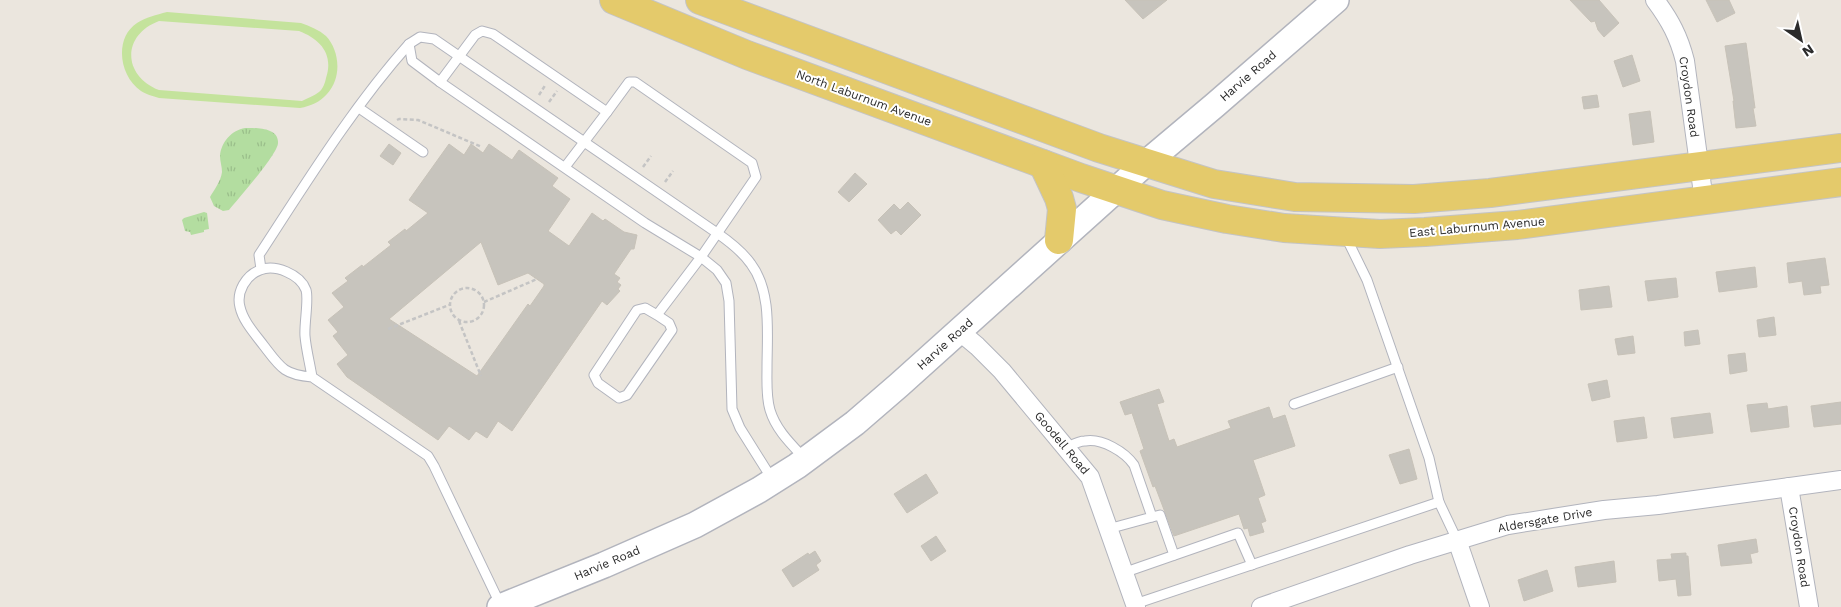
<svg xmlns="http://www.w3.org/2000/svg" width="1841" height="607" font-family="'Work Sans',sans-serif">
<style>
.park{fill:url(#park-tufts)}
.pitch{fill:#c4e39c;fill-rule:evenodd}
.building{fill:#c7c4bd;stroke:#c7c2b8;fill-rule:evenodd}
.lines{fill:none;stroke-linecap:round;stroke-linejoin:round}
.lane-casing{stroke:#b2b4bd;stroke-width:11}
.street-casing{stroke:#b2b4bd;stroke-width:20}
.secondary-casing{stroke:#b2b4bd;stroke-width:28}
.primary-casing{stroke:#c4c4c4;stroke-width:30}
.path{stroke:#c4c4c4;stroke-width:2.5;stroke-dasharray:4 2.5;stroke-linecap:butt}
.lane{stroke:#fff;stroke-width:9}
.street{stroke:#fff;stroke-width:18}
.secondary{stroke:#fff;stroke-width:25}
.primary{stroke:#e4ca6b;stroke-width:28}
.labels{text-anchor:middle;stroke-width:4;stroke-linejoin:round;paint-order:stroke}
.street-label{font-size:12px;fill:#2b2b2b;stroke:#fff}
</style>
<defs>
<pattern id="park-tufts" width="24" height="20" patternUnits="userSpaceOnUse" patternTransform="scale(1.25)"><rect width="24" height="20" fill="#b3dda0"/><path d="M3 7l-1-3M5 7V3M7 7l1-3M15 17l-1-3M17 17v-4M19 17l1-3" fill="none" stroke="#9abe8a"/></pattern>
</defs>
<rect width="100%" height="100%" fill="#ebe6de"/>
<g class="park">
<path d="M 245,128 C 255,128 279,127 278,143 C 278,154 238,199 229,210 L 223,211 L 214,206 L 210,197 C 214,190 221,181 222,172 C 222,167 220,161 220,156 C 221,142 232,130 245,128 Z"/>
<path d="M 204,212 L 207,213 L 209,229 L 204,230 L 204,232 L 191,235 L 190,232 L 185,231 L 182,220 L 184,218 Z"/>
</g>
<path class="pitch" d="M 167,12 L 301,23 C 310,26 319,30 326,36 C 340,51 342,78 327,94 C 320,102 311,106 300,108 L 159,98 C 153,96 145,94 141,91 C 119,76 114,38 137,23 C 146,17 156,15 167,12 ZM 159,21 L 299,31 C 320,39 334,54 326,78 C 325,83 323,89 319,92 C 314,96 307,98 302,101 L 159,90 C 122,75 122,35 159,21 Z"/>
<g class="building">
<path d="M 1125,0 L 1167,0 L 1143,19 Z"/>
<path d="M 1570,0 L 1599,0 L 1619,23 L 1604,37 L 1598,30 L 1595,21 L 1591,22 Z"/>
<path d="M 1706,0 L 1729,0 L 1735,13 L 1717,22 Z"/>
<path d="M 1746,43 L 1755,108 L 1753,108 L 1756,126 L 1736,128 L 1733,101 L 1734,101 L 1725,46 Z"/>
<path d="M 1632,55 L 1640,81 L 1623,87 L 1614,61 Z"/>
<path d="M 1597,95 L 1599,107 L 1584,109 L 1582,97 Z"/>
<path d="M 1650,111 L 1654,142 L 1633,145 L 1629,114 Z"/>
<path d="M 389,144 L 401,153 L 393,165 L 380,156 Z"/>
<path d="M 449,144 L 464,155 L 471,144 L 483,153 L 489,144 L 512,160 L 519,150 L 558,178 L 552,186 L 570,199 L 548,231 L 569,246 L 592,213 L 603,221 L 605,219 L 624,232 L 637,235 L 634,249 L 631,249 L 614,274 L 620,278 L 617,282 L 621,285 L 618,289 L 620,291 L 607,305 L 602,301 L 512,431 L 498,421 L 487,438 L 476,431 L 469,440 L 449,426 L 438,440 L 347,377 L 337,364 L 348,355 L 333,336 L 338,332 L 328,320 L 344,307 L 332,293 L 348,281 L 345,278 L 362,265 L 363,267 L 391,245 L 388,242 L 405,229 L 406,231 L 428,213 L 409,200 ZM 481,242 L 498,285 L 528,273 L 544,284 L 544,286 L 530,306 L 528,304 L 477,376 L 389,319 Z"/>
<path d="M 855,173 L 867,184 L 849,202 L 838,192 Z"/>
<path d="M 908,202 L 921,215 L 901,235 L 896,230 L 891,234 L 878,220 L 894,204 L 900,210 Z"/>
<path d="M 1825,258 L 1829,285 L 1820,286 L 1821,293 L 1804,295 L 1802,281 L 1789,283 L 1787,263 Z"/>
<path d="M 1755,267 L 1757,287 L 1719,292 L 1716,272 Z"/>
<path d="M 1676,278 L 1678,297 L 1648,301 L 1645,281 Z"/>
<path d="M 1609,286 L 1612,307 L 1581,310 L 1579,290 Z"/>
<path d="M 1774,317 L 1776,335 L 1759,337 L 1757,320 Z"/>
<path d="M 1698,330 L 1700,344 L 1685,346 L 1684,332 Z"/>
<path d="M 1633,336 L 1635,353 L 1618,355 L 1615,339 Z"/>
<path d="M 1745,353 L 1747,371 L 1730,374 L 1728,355 Z"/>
<path d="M 1607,380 L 1610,397 L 1592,401 L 1588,384 Z"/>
<path d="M 1159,389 L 1164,402 L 1157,404 L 1169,441 L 1174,439 L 1177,447 L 1231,428 L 1228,421 L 1269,407 L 1273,419 L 1285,415 L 1295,446 L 1253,460 L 1265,495 L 1258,498 L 1266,521 L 1261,523 L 1264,532 L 1250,536 L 1248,528 L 1244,529 L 1239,514 L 1174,536 L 1155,486 L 1153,487 L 1140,451 L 1144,449 L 1132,413 L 1125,415 L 1120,402 Z"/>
<path d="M 1841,402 L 1841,424 L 1814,427 L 1811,406 Z"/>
<path d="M 1767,403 L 1768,409 L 1787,406 L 1789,427 L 1751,432 L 1747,405 Z"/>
<path d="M 1710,413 L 1713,433 L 1674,438 L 1671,418 Z"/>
<path d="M 1644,417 L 1647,438 L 1617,442 L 1614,421 Z"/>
<path d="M 1409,449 L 1417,479 L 1400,484 L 1389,455 Z"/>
<path d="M 926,474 L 938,493 L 907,513 L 894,494 Z"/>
<path d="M 936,536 L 946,551 L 931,561 L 921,546 Z"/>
<path d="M 1756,539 L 1758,552 L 1750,554 L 1752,563 L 1721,566 L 1718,545 Z"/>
<path d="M 815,551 L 821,561 L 816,565 L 819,570 L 793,587 L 782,570 L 808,553 L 809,555 Z"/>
<path d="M 1686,553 L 1686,556 L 1688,556 L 1691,595 L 1678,596 L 1676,579 L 1659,581 L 1657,560 L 1672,559 L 1671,554 Z"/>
<path d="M 1614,561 L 1616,582 L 1578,587 L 1575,567 Z"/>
<path d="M 1547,570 L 1553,591 L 1524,601 L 1518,580 Z"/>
</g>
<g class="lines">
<defs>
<g id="lane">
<path d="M 440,82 L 475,35 L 482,31 L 493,34 L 607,112 L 629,82 L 635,82 L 752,163 L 756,177 L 701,257 L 657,315 L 669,323 L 672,330 L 627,395 L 619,398 L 598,383 L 594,375 L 637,310 L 645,308 L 657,315"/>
<path d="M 359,108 L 423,152"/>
<path d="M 565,167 L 607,112"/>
<path d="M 1345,235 L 1367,280 L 1429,458 L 1439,502 L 1457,540"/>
<path d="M 261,269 L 259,255 C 306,183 352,108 409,44"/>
<path d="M 312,377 C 310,364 306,349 305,336 C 304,324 309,299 306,290 C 300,274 275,264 260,270 C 246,275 236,292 240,307 C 243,321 255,334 264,346 C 280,367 284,375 312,377 L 428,456 L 434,466 L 501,606"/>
<path d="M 1294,404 L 1398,367"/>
<path d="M 1066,448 C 1072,445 1078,441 1085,441 C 1102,438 1125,452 1134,465 L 1152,517 L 1108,529"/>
<path d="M 772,479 L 740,428 L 732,409 L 729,301 L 726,283 L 717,270 L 701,257 L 645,223 L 440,82 L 412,61 L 409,44 L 420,37 L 434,39 L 717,233 C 730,242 742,251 751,264 C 772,292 767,334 767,368 C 767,381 766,397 770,410 C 776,430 791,444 805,459"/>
<path d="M 1152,517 L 1160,515 L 1174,555"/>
<path d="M 1123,573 L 1238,533 L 1252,565"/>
<path d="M 1135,604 L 1439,502"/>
</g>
<g id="street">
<path d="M 1655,0 C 1670,20 1679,37 1685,61 L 1704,201"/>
<path d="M 959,331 L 977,346 L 1002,371 L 1090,477 L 1136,607"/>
<path d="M 1789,487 L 1809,607"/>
<path d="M 1457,540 L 1480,607"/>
<path d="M 1261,607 L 1410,555 L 1508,525 L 1604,510 L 1658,505 L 1841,480"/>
</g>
<path id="secondary" d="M 500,607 L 604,565 L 695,525 L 759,490 L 797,466 L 855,423 L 899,385 L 1146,163 L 1215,105 L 1336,0"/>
<g id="primary">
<path d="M 614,0 L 747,55 L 1081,178 L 1162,205 L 1227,219 L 1284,228 L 1380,234 L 1425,232 L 1517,225 L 1841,182"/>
<path d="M 700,0 L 1099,148 L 1214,184 L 1295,197 L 1414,199 L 1490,193 L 1841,148"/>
<path d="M 1043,164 L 1059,198 L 1062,209 L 1059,240"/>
</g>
</defs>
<use href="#lane" class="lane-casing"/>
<use href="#street" class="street-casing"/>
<use href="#secondary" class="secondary-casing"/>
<use href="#primary" class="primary-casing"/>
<g class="path">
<path d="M 539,95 L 546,84"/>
<path d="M 549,102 L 557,91"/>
<path d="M 397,120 L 399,119 L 418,120 L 482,147"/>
<path d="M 643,167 L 651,156"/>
<path d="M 665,182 L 673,171"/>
<circle cx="467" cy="305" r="17"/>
<path d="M 484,302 L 537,279"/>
<path d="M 459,321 L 481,376"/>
<path d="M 388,329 L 449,305"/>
</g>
<use href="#lane" class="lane"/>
<use href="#street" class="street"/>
<use href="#secondary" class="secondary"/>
<use href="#primary" class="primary"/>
</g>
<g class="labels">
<g class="street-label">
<text transform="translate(1248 76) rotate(-41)" y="4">Harvie Road</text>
<text transform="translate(1689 97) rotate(82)" y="4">Croydon Road</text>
<text transform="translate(864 98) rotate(20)" y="4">North Laburnum Avenue</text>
<text transform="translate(1477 227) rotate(-5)" y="4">East Laburnum Avenue</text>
<text transform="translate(945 344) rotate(-42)" y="4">Harvie Road</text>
<text transform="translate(1062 443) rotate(50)" y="4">Goodell Road</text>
<text transform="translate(1545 520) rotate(-10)" y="4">Aldersgate Drive</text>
<text transform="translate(1799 547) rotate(81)" y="4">Croydon Road</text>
<text transform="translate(607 563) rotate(-23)" y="4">Harvie Road</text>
</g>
</g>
<g transform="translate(1801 40) rotate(146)" stroke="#ffffff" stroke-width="4" paint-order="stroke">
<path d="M0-4L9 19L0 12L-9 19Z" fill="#2b2b2b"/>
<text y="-8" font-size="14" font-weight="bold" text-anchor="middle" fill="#2b2b2b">N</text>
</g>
</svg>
